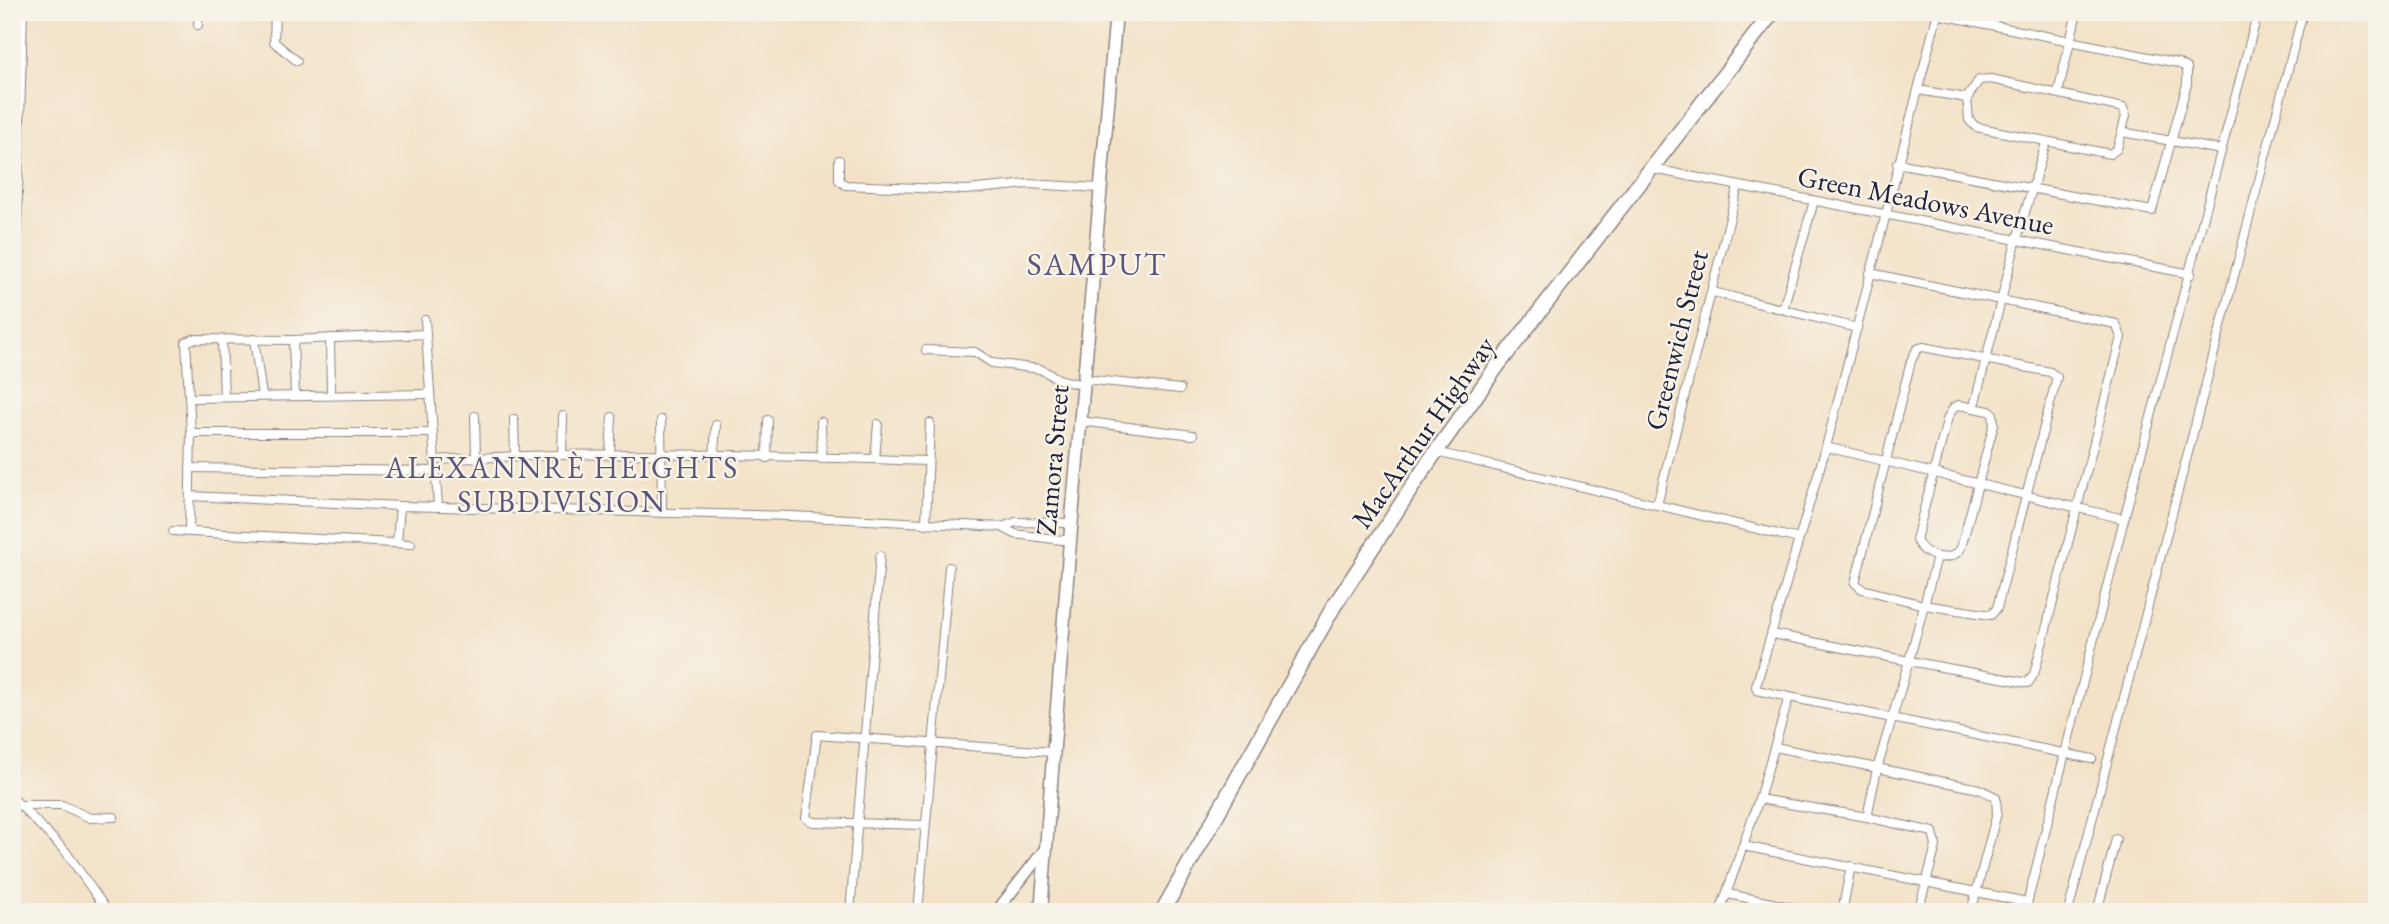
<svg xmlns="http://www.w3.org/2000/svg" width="2389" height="924" font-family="'EB Garamond',serif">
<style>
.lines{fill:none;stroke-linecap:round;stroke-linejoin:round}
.street-casing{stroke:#8a8281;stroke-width:10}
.secondary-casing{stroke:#8a8281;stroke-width:13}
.primary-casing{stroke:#8a8281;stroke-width:15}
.highway-casing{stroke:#8a8281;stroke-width:17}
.street{stroke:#fff;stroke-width:8}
.secondary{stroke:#fff;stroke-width:10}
.primary{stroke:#fff;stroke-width:12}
.highway{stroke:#fff;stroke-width:14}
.labels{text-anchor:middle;stroke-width:5;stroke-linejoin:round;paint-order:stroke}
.street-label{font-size:28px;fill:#22223b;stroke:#f7f3e8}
.neighbourhood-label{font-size:30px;letter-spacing:2px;fill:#5e557a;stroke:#f7f3e8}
.quarter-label{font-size:32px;letter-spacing:2px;fill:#5e557a;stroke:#f7f3e8}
</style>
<rect width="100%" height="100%" fill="#f7f3e8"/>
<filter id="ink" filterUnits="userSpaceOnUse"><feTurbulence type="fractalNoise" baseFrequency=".0143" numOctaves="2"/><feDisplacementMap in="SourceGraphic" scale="14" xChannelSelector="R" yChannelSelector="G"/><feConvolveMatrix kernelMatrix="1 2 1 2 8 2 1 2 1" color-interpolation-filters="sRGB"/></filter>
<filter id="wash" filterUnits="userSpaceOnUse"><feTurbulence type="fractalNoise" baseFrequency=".00686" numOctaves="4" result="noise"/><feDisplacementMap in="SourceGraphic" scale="28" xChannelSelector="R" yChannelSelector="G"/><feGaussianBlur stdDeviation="1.57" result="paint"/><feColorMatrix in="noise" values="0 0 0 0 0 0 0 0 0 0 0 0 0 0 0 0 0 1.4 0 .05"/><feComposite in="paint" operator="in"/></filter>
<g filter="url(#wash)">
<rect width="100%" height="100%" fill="#f3e2c7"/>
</g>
<g filter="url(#ink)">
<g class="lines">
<defs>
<g id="street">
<path d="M 275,12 L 274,42 L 297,61"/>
<path d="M 1938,12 L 1826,447 L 1756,686 L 1757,690 L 1789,697 L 2092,759"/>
<path d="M 198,25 L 199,12"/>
<path d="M 1991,79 L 2123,108 L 2126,116 L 2117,149 L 2110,154 L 1976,127 L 1969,120 L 1967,98 L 1979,80 Z"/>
<path d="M 1918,90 L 1967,98"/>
<path d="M 2058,93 L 2077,12"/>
<path d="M 2122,132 L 2221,150"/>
<path d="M 839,160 L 839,180 L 845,185 L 966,190 L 1028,184 L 1100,188"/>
<path d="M 1897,163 L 2152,211 L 2187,84 L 2187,68 L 2178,63 L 1937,14"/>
<path d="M 1653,169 L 2191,274"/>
<path d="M 17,227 L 23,12"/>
<path d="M 1870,273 L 2116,324 L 2121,337 L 2046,629 L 2034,674 L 2028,683 L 1909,661 L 1937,557"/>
<path d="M 1713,292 L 1857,328"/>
<path d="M 1783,309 L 1814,201"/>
<path d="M 425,320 L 438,506"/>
<path d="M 330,338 L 331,394"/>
<path d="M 254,339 L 262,396"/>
<path d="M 222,340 L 224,397"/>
<path d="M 293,340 L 295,395"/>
<path d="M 1923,347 L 2050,372 L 2057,377 L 1997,608 L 1991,615 L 1924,605 L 1862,589 L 1855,583 L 1911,361 L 1917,349 Z"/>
<path d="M 926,350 L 975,352 L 992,363 L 1040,369 L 1061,380 L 1083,385"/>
<path d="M 1084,379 L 1180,389"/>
<path d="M 190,398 L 428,394"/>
<path d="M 1959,405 L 1989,411 L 1993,414 L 1994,424 L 1961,548 C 1950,565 1924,557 1916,540 L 1948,417 L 1954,407 Z"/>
<path d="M 1974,406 L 2016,242 L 2046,143"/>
<path d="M 475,416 L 476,457"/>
<path d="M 514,419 L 515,455"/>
<path d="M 661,420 L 662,513"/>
<path d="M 1080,421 L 1193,435"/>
<path d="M 821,422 L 822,459"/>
<path d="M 191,433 L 431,433"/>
<path d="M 1826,447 L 2124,519"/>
<path d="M 1436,452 L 1799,539"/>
<path d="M 562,455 L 563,416"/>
<path d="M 610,456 L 612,417"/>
<path d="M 714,456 L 716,425"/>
<path d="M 767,458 L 768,420"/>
<path d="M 875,459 L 878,424"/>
<path d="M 434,460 C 598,450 764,455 928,461"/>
<path d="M 190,468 L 435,471"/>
<path d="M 190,496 L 400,506 L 791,516 L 1002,527 L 1016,522 L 1071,523"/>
<path d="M 1657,505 L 1738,186"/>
<path d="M 926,524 L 930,423"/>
<path d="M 1002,527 L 1015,534 L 1070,541"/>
<path d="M 173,531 L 411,544"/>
<path d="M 189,531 L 191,433 L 186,342 L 193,339 L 293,340 L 426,334"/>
<path d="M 397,542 L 400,506"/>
<path d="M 1772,634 L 1909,661 L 1877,769 L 1867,817"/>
<path d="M 1775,747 L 1979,789 L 1996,797 L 1997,813 L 1971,912"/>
<path d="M 12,797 L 66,852 L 108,912"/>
<path d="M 1759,799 L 1867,817 L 1933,832 L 1936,846 L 1918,912"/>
<path d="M 20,805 L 62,805 L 90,818 L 114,817"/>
<path d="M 924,825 L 813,822 L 806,818 L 817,735 L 1052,752"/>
<path d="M 1743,846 L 2027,902"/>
<path d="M 1728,894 L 1815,912"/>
<path d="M 850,912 L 880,556"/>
<path d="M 918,912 L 949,567"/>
<path d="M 1720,912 L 1759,799 L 1789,697"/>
<path d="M 1842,912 L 1851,866"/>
<path d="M 2025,912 L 2124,519 L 2256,19 L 2252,13 L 2247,12"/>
<path d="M 2068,912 L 2303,12"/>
<path d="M 2097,912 L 2116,839"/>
</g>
<path id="secondary" d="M 996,912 L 1045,849"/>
<path id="primary" d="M 1041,912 L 1070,541 L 1116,12"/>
<path id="highway" d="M 1162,912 L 1334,606 L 1430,460 L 1498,365 L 1773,12"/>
</defs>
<use href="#street" class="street-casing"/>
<use href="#secondary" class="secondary-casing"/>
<use href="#primary" class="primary-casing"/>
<use href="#highway" class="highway-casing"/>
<use href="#street" class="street"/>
<use href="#secondary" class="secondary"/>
<use href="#primary" class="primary"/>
<use href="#highway" class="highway"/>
</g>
</g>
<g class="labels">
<g class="street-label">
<text transform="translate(1926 200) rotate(11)" y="10">Green Meadows Avenue</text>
<text transform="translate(1676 340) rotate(-76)" y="10">Greenwich Street</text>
<text transform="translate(1423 432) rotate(-55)" y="10">MacArthur Highway</text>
<text transform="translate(1052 460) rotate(-85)" y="10">Zamora Street</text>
</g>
<g class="neighbourhood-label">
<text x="562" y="478">ALEXANNRÈ HEIGHTS<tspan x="562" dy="34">SUBDIVISION</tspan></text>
</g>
<g class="quarter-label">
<text x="1097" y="275">SAMPUT</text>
</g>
</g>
<rect width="2389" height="924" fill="none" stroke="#f7f3e8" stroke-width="42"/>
</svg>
